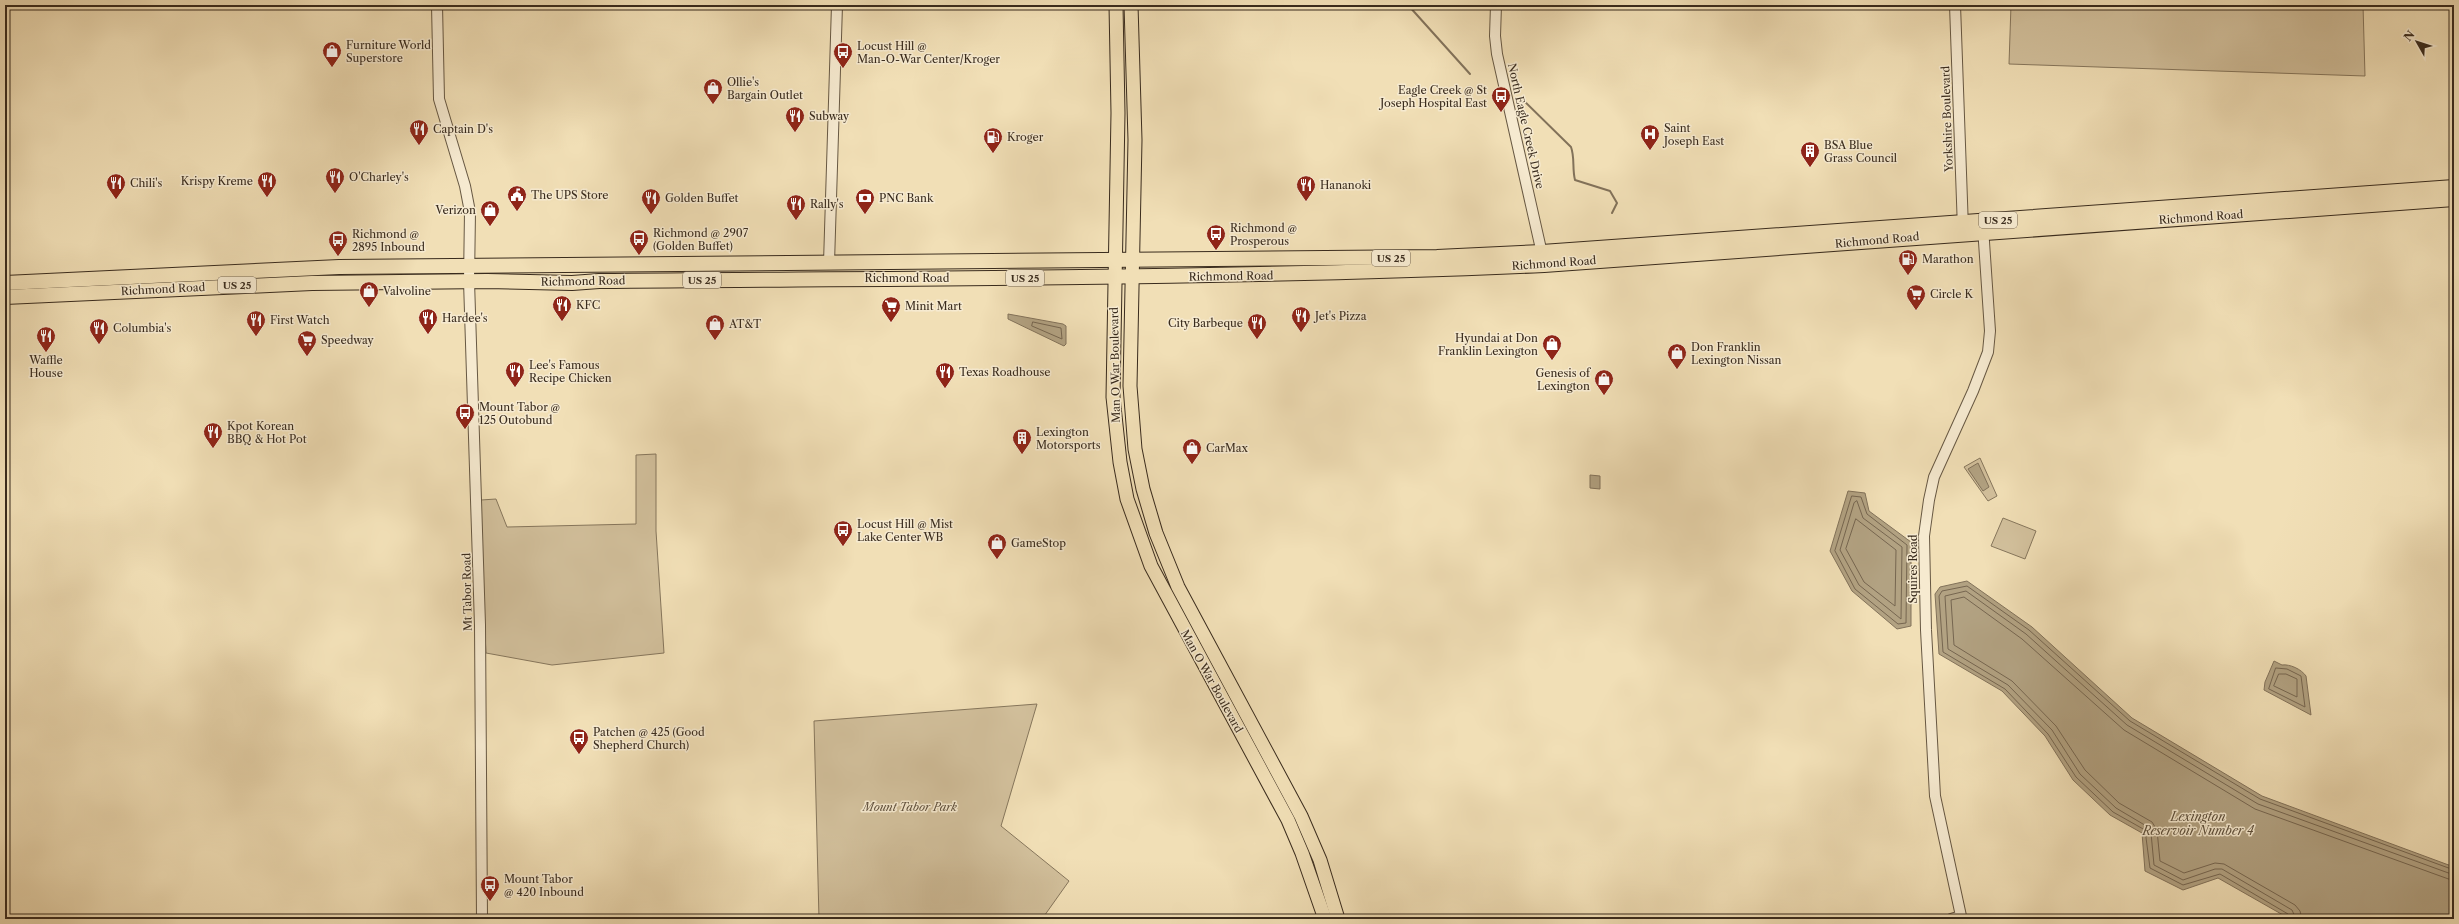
<svg xmlns="http://www.w3.org/2000/svg" width="2459" height="924" font-family="'Libre Caslon Text',serif">
<style>
.green{fill:#d2c09c;stroke:#86765c}
.water{fill:#b2a282;stroke:#82725a}
.lines{fill:none;stroke-linecap:round;stroke-linejoin:round}
.shore{stroke:#766650;stroke-width:1}
.stream{stroke:#82725a;stroke-width:2}
.minor-casing{stroke:#675843;stroke-width:12}
.major-casing{stroke:#392b1d;stroke-width:15}
.highway-casing{stroke:#392b1d;stroke-width:16}
.minor{stroke:#f6ead0;stroke-width:10}
.major{stroke:#f1dfb6;stroke-width:13}
.highway{stroke:#f1dfb6;stroke-width:14}
.labels{text-anchor:middle;stroke-width:3;stroke-linejoin:round;paint-order:stroke}
.shield{fill:#f6ead0;stroke:#726453;stroke-width:1}
.shield-label{font-size:10px;font-weight:bold;fill:#392b1d}
.poi-label{font-size:11px;fill:#392b1d;stroke:#f6ead0;text-anchor:start}
.street-label{font-size:11px;fill:#392b1d;stroke:#f6ead0}
.park-label{font-size:11px;font-style:italic;fill:#5f503d;stroke:#f6ead0}
.water-label{font-size:12px;font-style:italic;fill:#5d4f3b;stroke:#f6ead0}
</style>
<rect width="100%" height="100%" fill="#f1dfb6"/>
<filter id="stains"><feTurbulence type="fractalNoise" baseFrequency=".005" numOctaves="4"/><feColorMatrix values="0 0 0 0 .2 0 0 0 0 .09 0 0 0 0 .02 0 0 0 .5 -.17"/></filter>
<radialGradient id="worn" r=".72"><stop offset=".6" stop-color="#630" stop-opacity="0"/><stop offset="1" stop-color="#630" stop-opacity=".3"/></radialGradient>
<g class="green">
<path d="M 2011,5 L 2363,5 L 2365,76 L 2009,64 Z"/>
<path d="M 656,454 L 656,531 L 664,653 L 552,665 L 486,653 L 478,505 L 481,500 L 496,499 L 507,527 L 636,524 L 636,455 Z"/>
<path d="M 1980,458 L 1997,496 L 1988,501 L 1964,467 Z"/>
<path d="M 2003,518 L 2036,531 L 2025,559 L 1991,546 Z"/>
<path d="M 1037,704 L 1001,826 L 1069,881 L 1042,919 L 819,919 L 814,721 Z"/>
</g>
<g class="water">
<path d="M 1008,314 L 1063,324 L 1066,326 L 1066,344 L 1064,346 L 1008,319 Z"/>
<path d="M 1978,463 L 1989,487 L 1983,491 L 1968,469 Z"/>
<path d="M 1590,475 L 1600,476 L 1600,489 L 1590,488 Z"/>
<path d="M 1848,491 L 1865,493 L 1869,511 L 1911,542 L 1911,626 L 1897,629 L 1852,591 L 1830,551 Z"/>
<path d="M 1967,581 L 2032,627 L 2132,718 L 2262,796 L 2454,867 L 2454,919 L 2290,919 L 2218,878 L 2183,890 L 2145,871 L 2142,833 L 2110,815 L 2073,780 L 2045,736 L 2002,691 L 1939,654 L 1935,594 L 1940,587 Z"/>
<path d="M 2274,661 L 2282,665 C 2290,664 2301,669 2306,676 L 2311,715 L 2264,690 L 2265,682 Z"/>
</g>
<g class="lines">
<g class="shore">
<path d="M 1033,322 L 1061,328 L 1062,339 L 1032,326 Z"/>
<path d="M 1852,496 L 1861,497 L 1867,514 L 1907,545 L 1906,623 L 1898,624 L 1855,589 L 1835,551 Z"/>
<path d="M 1857,501 L 1863,518 L 1902,547 L 1901,619 L 1859,585 L 1840,550 L 1854,503 Z"/>
<path d="M 1856,519 L 1896,550 L 1895,606 L 1864,582 L 1846,549 Z"/>
<path d="M 2276,668 L 2287,669 L 2301,676 L 2305,707 L 2269,689 Z"/>
<path d="M 2279,674 L 2286,674 L 2297,679 L 2297,697 L 2274,686 Z"/>
<path d="M 2291,919 L 2288,914 L 2220,874 L 2183,885 L 2150,868 L 2145,830 L 2113,812 L 2076,777 L 2048,734 L 2005,689 L 1943,652 L 1939,596 L 1942,591 L 1967,586 L 2029,630 L 2130,721 L 2260,799 L 2454,870"/>
<path d="M 2296,919 L 2292,910 L 2222,869 L 2215,869 L 2183,880 L 2154,865 L 2151,833 L 2148,827 L 2116,808 L 2080,774 L 2052,730 L 2008,685 L 1948,649 L 1945,596 L 1966,591 L 2026,634 L 2127,725 L 2258,804 L 2454,875"/>
<path d="M 2302,919 L 2300,911 L 2295,905 L 2224,864 L 2215,863 L 2184,873 L 2160,861 L 2157,830 L 2152,822 L 2119,803 L 2085,770 L 2056,726 L 2012,681 L 1954,645 L 1951,600 L 1964,597 L 2022,639 L 2124,730 L 2255,809 L 2454,881"/>
</g>
<g class="stream">
<path d="M 1408,5 L 1470,74"/>
<path d="M 1522,99 L 1571,147 C 1575,158 1572,168 1575,180 L 1610,191 L 1617,203 L 1612,213"/>
</g>
<defs>
<g id="minor">
<path d="M 437,5 L 439,99 L 465,186 L 470,212 L 469,281 L 480,625 L 482,919"/>
<path d="M 1496,5 L 1495,36 L 1497,54 L 1543,258"/>
<path d="M 1955,5 L 1963,229"/>
<path d="M 829,263 L 837,5"/>
<path d="M 1951,919 L 1961,916 L 1935,796 L 1926,630 L 1924,536 L 1929,500 L 1934,477 L 1973,391 L 1988,352 L 1990,331 L 1983,227"/>
</g>
<g id="major">
<path d="M 1116,5 L 1118,113 L 1113,397 L 1120,462 L 1127,499 L 1151,566 L 1288,820 L 1302,853 L 1325,919"/>
<path d="M 1131,5 L 1135,140 L 1130,386 L 1135,449 L 1143,489 L 1156,533 L 1178,587 L 1301,816 L 1320,860 L 1338,919"/>
</g>
<g id="highway">
<path d="M 5,283 L 339,267 L 1437,257 L 1542,252 L 2454,187"/>
<path d="M 5,297 L 312,283 L 487,281 L 572,283 L 599,281 C 914,278 1229,279 1544,265 L 2454,199"/>
</g>
</defs>
<use href="#minor" class="minor-casing"/>
<use href="#major" class="major-casing"/>
<use href="#highway" class="highway-casing"/>
<use href="#minor" class="minor"/>
<use href="#major" class="major"/>
<use href="#highway" class="highway"/>
</g>
<defs>
<symbol id="shop-pin" viewBox="-11 -11 22 30"><path d="M0 17L-7.5 6A9.5 9.5 0 1 1 7.5 6Z" fill="#8f2418" stroke="#f6ead0"/><path d="M-5-2.5h2.3a2.7 3.5 0 0 1 5.4 0H5L5.5 6h-11ZM-1.5-2.5h3a1.5 2.3 0 0 0-3 0Z" fill="#fff"/></symbol>
<symbol id="bus-pin" viewBox="-11 -11 22 30"><path d="M0 17L-7.5 6A9.5 9.5 0 1 1 7.5 6Z" fill="#8f2418" stroke="#f6ead0"/><path d="M-5-6H5V4H4V6H2V4H-2V6H-4V4H-5ZM-3.5-4V0h7V-4ZM-3.5 1.2v1.5H-2V1.2ZM2 1.2v1.5H3.5V1.2Z" fill="#fff"/></symbol>
<symbol id="restaurant-pin" viewBox="-11 -11 22 30"><path d="M0 17L-7.5 6A9.5 9.5 0 1 1 7.5 6Z" fill="#8f2418" stroke="#f6ead0"/><path d="M-5-6h1v4h1v-4h1v4h1v-4h1v5L-1.5 .5V6h-2V.5L-5-1ZM5-6V6H3V1.5H1.5Q1.5-4 5-6Z" fill="#fff"/></symbol>
<symbol id="hospital-pin" viewBox="-11 -11 22 30"><path d="M0 17L-7.5 6A9.5 9.5 0 1 1 7.5 6Z" fill="#8f2418" stroke="#f6ead0"/><path d="M-5-5h3v3.5h4V-5h3V5h-3V1.5h-4V5h-3Z" fill="#fff"/></symbol>
<symbol id="fuel-pin" viewBox="-11 -11 22 30"><path d="M0 17L-7.5 6A9.5 9.5 0 1 1 7.5 6Z" fill="#8f2418" stroke="#f6ead0"/><path d="M-5.5-6h7V0h2V4h1.3V-2.5L3-4.5l.8-.8L6-3V5H2.5V1h-1V6h-7ZM-4.2-4.7v3.2H.2V-4.7Z" fill="#fff"/></symbol>
<symbol id="building-pin" viewBox="-11 -11 22 30"><path d="M0 17L-7.5 6A9.5 9.5 0 1 1 7.5 6Z" fill="#8f2418" stroke="#f6ead0"/><path d="M-4-6H4V6H1V3H-1V6H-4ZM-2.5-4.3h1.7v1.8h-1.7ZM.8-4.3h1.7v1.8H.8ZM-2.5-1h1.7V.8h-1.7ZM.8-1h1.7V.8H.8Z" fill="#fff"/></symbol>
<symbol id="civic-pin" viewBox="-11 -11 22 30"><path d="M0 17L-7.5 6A9.5 9.5 0 1 1 7.5 6Z" fill="#8f2418" stroke="#f6ead0"/><path d="M-.6-6.5H3V-4.5H.6V-3L4-1V1h2V6H-6V1h2V-1L-.6-3ZM-1.2 2.5V6h2.4V2.5Z" fill="#fff"/></symbol>
<symbol id="bank-pin" viewBox="-11 -11 22 30"><path d="M0 17L-7.5 6A9.5 9.5 0 1 1 7.5 6Z" fill="#8f2418" stroke="#f6ead0"/><path d="M-6-4H6V4H-6ZM0-2.3a2.3 2.3 0 1 0 0 4.6a2.3 2.3 0 1 0 0-4.6Z" fill="#fff"/></symbol>
<symbol id="supermarket-pin" viewBox="-11 -11 22 30"><path d="M0 17L-7.5 6A9.5 9.5 0 1 1 7.5 6Z" fill="#8f2418" stroke="#f6ead0"/><path d="M-6-5.5h2.5l.6 2H6L4.5 2H-2.5L-4.4-4H-6ZM-1.5 3.2a1.3 1.3 0 1 0 .1 0ZM3 3.2a1.3 1.3 0 1 0 .1 0Z" fill="#fff"/></symbol>
</defs>
<g fill-rule="evenodd">
<use href="#shop-pin" x="321" y="40" width="22" height="30"/>
<use href="#bus-pin" x="832" y="41" width="22" height="30"/>
<use href="#shop-pin" x="702" y="77" width="22" height="30"/>
<use href="#bus-pin" x="1490" y="85" width="22" height="30"/>
<use href="#restaurant-pin" x="784" y="105" width="22" height="30"/>
<use href="#restaurant-pin" x="408" y="118" width="22" height="30"/>
<use href="#hospital-pin" x="1639" y="123" width="22" height="30"/>
<use href="#fuel-pin" x="982" y="126" width="22" height="30"/>
<use href="#building-pin" x="1799" y="140" width="22" height="30"/>
<use href="#restaurant-pin" x="324" y="166" width="22" height="30"/>
<use href="#restaurant-pin" x="256" y="170" width="22" height="30"/>
<use href="#restaurant-pin" x="105" y="172" width="22" height="30"/>
<use href="#restaurant-pin" x="1295" y="174" width="22" height="30"/>
<use href="#civic-pin" x="506" y="184" width="22" height="30"/>
<use href="#restaurant-pin" x="640" y="187" width="22" height="30"/>
<use href="#bank-pin" x="854" y="187" width="22" height="30"/>
<use href="#restaurant-pin" x="785" y="193" width="22" height="30"/>
<use href="#shop-pin" x="479" y="199" width="22" height="30"/>
<use href="#bus-pin" x="1205" y="223" width="22" height="30"/>
<use href="#bus-pin" x="628" y="228" width="22" height="30"/>
<use href="#bus-pin" x="327" y="229" width="22" height="30"/>
<use href="#fuel-pin" x="1897" y="248" width="22" height="30"/>
<use href="#shop-pin" x="358" y="280" width="22" height="30"/>
<use href="#supermarket-pin" x="1905" y="283" width="22" height="30"/>
<use href="#restaurant-pin" x="551" y="294" width="22" height="30"/>
<use href="#supermarket-pin" x="880" y="295" width="22" height="30"/>
<use href="#restaurant-pin" x="1290" y="305" width="22" height="30"/>
<use href="#restaurant-pin" x="417" y="307" width="22" height="30"/>
<use href="#restaurant-pin" x="245" y="309" width="22" height="30"/>
<use href="#restaurant-pin" x="1246" y="312" width="22" height="30"/>
<use href="#shop-pin" x="704" y="313" width="22" height="30"/>
<use href="#restaurant-pin" x="88" y="317" width="22" height="30"/>
<use href="#restaurant-pin" x="35" y="325" width="22" height="30"/>
<use href="#supermarket-pin" x="296" y="329" width="22" height="30"/>
<use href="#shop-pin" x="1541" y="333" width="22" height="30"/>
<use href="#shop-pin" x="1666" y="342" width="22" height="30"/>
<use href="#restaurant-pin" x="504" y="360" width="22" height="30"/>
<use href="#restaurant-pin" x="934" y="361" width="22" height="30"/>
<use href="#shop-pin" x="1593" y="368" width="22" height="30"/>
<use href="#bus-pin" x="454" y="402" width="22" height="30"/>
<use href="#restaurant-pin" x="202" y="421" width="22" height="30"/>
<use href="#building-pin" x="1011" y="427" width="22" height="30"/>
<use href="#shop-pin" x="1181" y="437" width="22" height="30"/>
<use href="#bus-pin" x="832" y="519" width="22" height="30"/>
<use href="#shop-pin" x="986" y="532" width="22" height="30"/>
<use href="#bus-pin" x="568" y="727" width="22" height="30"/>
<use href="#bus-pin" x="479" y="874" width="22" height="30"/>
</g>
<g class="labels">
<g class="shield">
<rect x="1979" y="212" width="38" height="16" rx="3"/>
<rect x="1372" y="250" width="38" height="16" rx="3"/>
<rect x="1006" y="270" width="38" height="16" rx="3"/>
<rect x="683" y="272" width="38" height="16" rx="3"/>
<rect x="218" y="277" width="38" height="16" rx="3"/>
</g>
<g class="shield-label">
<text x="1998" y="224">US 25</text>
<text x="1391" y="262">US 25</text>
<text x="1025" y="282">US 25</text>
<text x="702" y="284">US 25</text>
<text x="237" y="289">US 25</text>
</g>
<g class="poi-label">
<text x="346" y="49">Furniture World<tspan x="346" dy="13">Superstore</tspan></text>
<text x="857" y="50">Locust Hill @<tspan x="857" dy="13">Man-O-War Center/Kroger</tspan></text>
<text x="727" y="86">Ollie's<tspan x="727" dy="13">Bargain Outlet</tspan></text>
<text x="1487" y="94" text-anchor="end">Eagle Creek @ St<tspan x="1487" dy="13">Joseph Hospital East</tspan></text>
<text x="809" y="120">Subway</text>
<text x="1664" y="132">Saint<tspan x="1664" dy="13">Joseph East</tspan></text>
<text x="433" y="133">Captain D's</text>
<text x="1007" y="141">Kroger</text>
<text x="1824" y="149">BSA Blue<tspan x="1824" dy="13">Grass Council</tspan></text>
<text x="349" y="181">O'Charley's</text>
<text x="253" y="185" text-anchor="end">Krispy Kreme</text>
<text x="130" y="187">Chili's</text>
<text x="1320" y="189">Hananoki</text>
<text x="531" y="199">The UPS Store</text>
<text x="665" y="202">Golden Buffet</text>
<text x="879" y="202">PNC Bank</text>
<text x="810" y="208">Rally's</text>
<text x="476" y="214" text-anchor="end">Verizon</text>
<text x="1230" y="232">Richmond @<tspan x="1230" dy="13">Prosperous</tspan></text>
<text x="653" y="237">Richmond @ 2907<tspan x="653" dy="13">(Golden Buffet)</tspan></text>
<text x="352" y="238">Richmond @<tspan x="352" dy="13">2895 Inbound</tspan></text>
<text x="1922" y="263">Marathon</text>
<text x="383" y="295">Valvoline</text>
<text x="1930" y="298">Circle K</text>
<text x="576" y="309">KFC</text>
<text x="905" y="310">Minit Mart</text>
<text x="1315" y="320">Jet's Pizza</text>
<text x="442" y="322">Hardee's</text>
<text x="270" y="324">First Watch</text>
<text x="1243" y="327" text-anchor="end">City Barbeque</text>
<text x="729" y="328">AT&amp;T</text>
<text x="113" y="332">Columbia's</text>
<text x="1538" y="342" text-anchor="end">Hyundai at Don<tspan x="1538" dy="13">Franklin Lexington</tspan></text>
<text x="321" y="344">Speedway</text>
<text x="1691" y="351">Don Franklin<tspan x="1691" dy="13">Lexington Nissan</tspan></text>
<text x="46" y="364" text-anchor="middle">Waffle<tspan x="46" dy="13">House</tspan></text>
<text x="529" y="369">Lee's Famous<tspan x="529" dy="13">Recipe Chicken</tspan></text>
<text x="959" y="376">Texas Roadhouse</text>
<text x="1590" y="377" text-anchor="end">Genesis of<tspan x="1590" dy="13">Lexington</tspan></text>
<text x="479" y="411">Mount Tabor @<tspan x="479" dy="13">125 Outobund</tspan></text>
<text x="227" y="430">Kpot Korean<tspan x="227" dy="13">BBQ &amp; Hot Pot</tspan></text>
<text x="1036" y="436">Lexington<tspan x="1036" dy="13">Motorsports</tspan></text>
<text x="1206" y="452">CarMax</text>
<text x="857" y="528">Locust Hill @ Mist<tspan x="857" dy="13">Lake Center WB</tspan></text>
<text x="1011" y="547">GameStop</text>
<text x="593" y="736">Patchen @ 425 (Good<tspan x="593" dy="13">Shepherd Church)</tspan></text>
<text x="504" y="883">Mount Tabor<tspan x="504" dy="13">@ 420 Inbound</tspan></text>
</g>
<g class="street-label">
<text transform="translate(1947 119) rotate(-92)" y="4">Yorkshire Boulevard</text>
<text transform="translate(1526 126) rotate(77)" y="4">North Eagle Creek Drive</text>
<text transform="translate(2201 217) rotate(-4)" y="4">Richmond Road</text>
<text transform="translate(1877 240) rotate(-5)" y="4">Richmond Road</text>
<text transform="translate(1554 263) rotate(-4)" y="4">Richmond Road</text>
<text transform="translate(1231 276) rotate(-1)" y="4">Richmond Road</text>
<text x="907" y="282">Richmond Road</text>
<text transform="translate(583 281) rotate(-1)" y="4">Richmond Road</text>
<text transform="translate(163 289) rotate(-3)" y="4">Richmond Road</text>
<text transform="translate(1115 365) rotate(-91)" y="4">Man O War Boulevard</text>
<text transform="translate(1913 569) rotate(-90)" y="4">Squires Road</text>
<text transform="translate(467 592) rotate(-91)" y="4">Mt Tabor Road</text>
<text transform="translate(1212 681) rotate(61)" y="4">Man O War Boulevard</text>
</g>
<g class="park-label">
<text x="910" y="811">Mount Tabor Park</text>
</g>
<g class="water-label">
<text x="2198" y="821">Lexington<tspan x="2198" dy="14">Reservoir Number 4</tspan></text>
</g>
</g>
<rect width="2459" height="924" fill="none" stroke="#f1dfb6" stroke-width="20"/>
<rect x="6" y="6" width="2447" height="912" fill="none" stroke="#392b1d" stroke-width="2"/>
<rect x="10" y="10" width="2439" height="904" fill="none" stroke="#392b1d"/>
<g transform="translate(2417 42) rotate(309)" stroke="#f6ead0" stroke-width="3" paint-order="stroke">
<path d="M0-3L7 15L0 10L-7 15Z" fill="#392b1d"/>
<text y="-6" font-size="11" font-weight="bold" text-anchor="middle" fill="#392b1d">N</text>
</g>
<rect width="100%" height="100%" filter="url(#stains)"/>
<rect width="100%" height="100%" fill="url(#worn)"/>
</svg>
